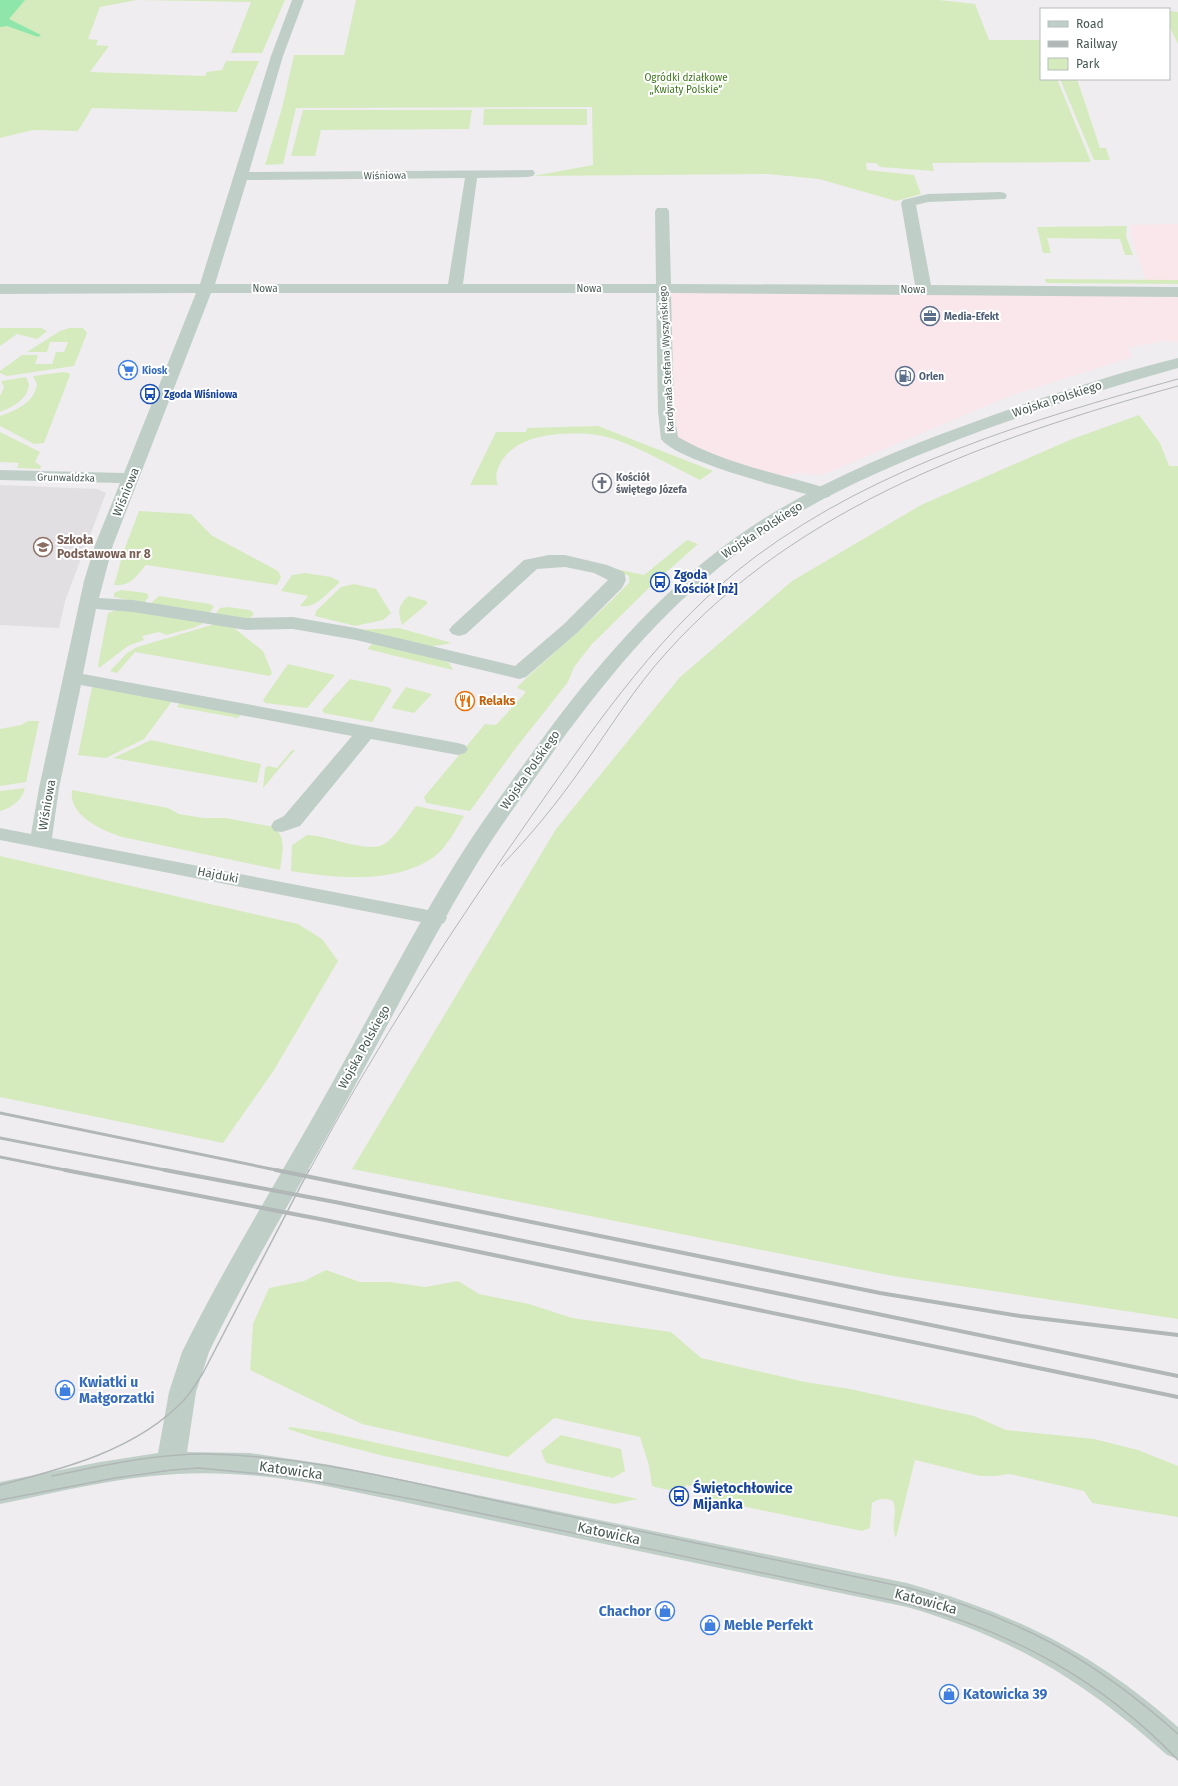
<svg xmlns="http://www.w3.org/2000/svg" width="1178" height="1786" font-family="'Fira Sans',sans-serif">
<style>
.commercial{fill:#fae7eb}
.education{fill:#e1dfe2}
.green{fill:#d5ebbe}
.water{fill:#8ee6aa}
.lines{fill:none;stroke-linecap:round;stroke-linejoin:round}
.minor{fill:#bfcfc8;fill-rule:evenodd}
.tertiary{fill:#bfcfc8;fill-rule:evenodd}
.tram-far1{stroke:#b0b7b6;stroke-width:1}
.tram{stroke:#b0b7b6;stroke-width:1.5}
.rail-far1{stroke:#b0b7b6;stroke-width:3}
.rail{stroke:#b0b7b6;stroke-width:4}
.labels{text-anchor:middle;stroke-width:4;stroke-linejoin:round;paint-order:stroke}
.far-park-label{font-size:10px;fill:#3f761d;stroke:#fff}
.far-street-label{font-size:10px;fill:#475a52;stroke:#fff}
.far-service-label{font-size:10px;font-weight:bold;fill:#4e5e75;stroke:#fff;text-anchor:start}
.far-shop-label{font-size:10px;font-weight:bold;fill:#366cbe;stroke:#fff;text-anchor:start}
.far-transit-label{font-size:10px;font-weight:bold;fill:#164399;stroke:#fff;text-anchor:start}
.far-worship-label{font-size:10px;font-weight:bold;fill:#5b616d;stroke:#fff;text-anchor:start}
.street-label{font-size:12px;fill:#475a52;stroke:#fff}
.education-label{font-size:12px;font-weight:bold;fill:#785e54;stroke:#fff;text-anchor:start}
.transit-label{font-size:12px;font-weight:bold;fill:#164399;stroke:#fff;text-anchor:start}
.food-label{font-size:12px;font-weight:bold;fill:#c56008;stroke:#fff;text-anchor:start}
.near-shop-label{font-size:14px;font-weight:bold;fill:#366cbe;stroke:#fff;text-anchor:start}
.near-street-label{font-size:14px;fill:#475a52;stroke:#fff}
.near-transit-label{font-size:14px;font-weight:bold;fill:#164399;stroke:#fff;text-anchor:start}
</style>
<rect width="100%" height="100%" fill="#f0edf0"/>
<g class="commercial">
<path d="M 1178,224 L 1178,280 L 1146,280 L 1131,237 L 1130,225 Z"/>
<path d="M 669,291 L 1178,295 L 1178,342 L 1162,341 L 1128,348 L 1133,357 L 1012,395 L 822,475 L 799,473 L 784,476 L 739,465 L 681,441 L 675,430 Z"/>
</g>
<path class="education" d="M 0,485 L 97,489 L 106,493 L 65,601 L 59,628 L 0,625 Z"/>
<g class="green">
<path d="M 0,0 L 285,0 L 262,53 L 231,53 L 251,2 L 137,0 L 100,7 L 88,39 L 98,40 L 96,45 L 109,46 L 90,72 L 205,76 L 207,72 L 222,70 L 226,61 L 259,61 L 237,112 L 92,108 L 78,131 L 33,130 L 0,138 Z"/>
<path d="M 356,0 L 939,0 L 975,4 L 989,40 L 1041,40 L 1041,79 L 1057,79 L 1091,162 L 932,163 L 934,171 L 880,167 L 876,163 L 866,163 L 867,170 L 914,175 L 921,194 L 896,201 L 819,179 L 767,174 L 533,176 L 593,165 L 592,107 L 296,108 L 283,164 L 265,165 L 282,108 L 294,55 L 344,55 Z"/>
<path d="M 1169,11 L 1178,12 L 1178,44 L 1169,26 Z"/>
<path d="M 1060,79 L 1077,79 L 1100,148 L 1106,148 L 1110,160 L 1094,160 Z"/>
<path d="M 484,109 L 587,109 L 587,125 L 483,125 Z"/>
<path d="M 303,110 L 472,110 L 469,129 L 321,130 L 315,156 L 291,156 Z"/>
<path d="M 1127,226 L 1126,236 L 1133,255 L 1125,255 L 1120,239 L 1047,238 L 1051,253 L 1043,253 L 1037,227 Z"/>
<path d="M 1045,279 L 1178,280 L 1178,284 L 1046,283 Z"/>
<path d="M 0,328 L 41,328 L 47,331 L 37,339 L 17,334 L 0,346 Z"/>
<path d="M 69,328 L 83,328 L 87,333 L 74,366 L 7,376 L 0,373 L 0,371 L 22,355 L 38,355 L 35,364 L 52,364 L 56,352 L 64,352 L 68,342 L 50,342 L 47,352 L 27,352 L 60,331 Z"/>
<path d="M 64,372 L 69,373 L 70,375 L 44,443 L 34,444 L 0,426 L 0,416 C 15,411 35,402 37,384 L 33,376 Z"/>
<path d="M 26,377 L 29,384 C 28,400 12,407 0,412 L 0,396 L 4,387 L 1,381 Z"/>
<path d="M 1139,415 L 1160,443 L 1169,466 L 1178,466 L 1178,1319 L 893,1276 L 352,1169 L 556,829 L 680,677 L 792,581 L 921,505 L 1072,439 Z"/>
<path d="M 598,426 L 713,471 L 700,480 C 671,466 631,442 602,436 C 585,432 567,433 550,435 C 535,437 519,442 508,453 C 500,461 493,474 498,485 L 470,485 L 496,432 L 526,432 L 527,428 Z"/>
<path d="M 0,432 L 40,452 L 35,462 L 41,466 L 40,469 L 17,468 L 19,463 L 0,462 Z"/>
<path d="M 139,511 L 191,514 L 211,535 L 278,571 L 281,577 L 277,585 L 146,565 C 135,577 132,586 114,585 L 123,553 Z"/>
<path d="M 687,540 L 698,544 L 652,585 L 592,644 L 574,667 L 568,682 L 515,749 L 470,811 L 426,803 L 424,797 L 485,724 L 495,725 L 498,723 L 525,693 L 525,691 L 517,688 L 518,686 C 555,651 594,619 629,583 L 629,576 L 627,575 L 589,563 L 644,575 Z"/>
<path d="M 305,573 L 331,577 L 339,581 L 339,583 C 327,593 316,609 300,606 L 308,596 L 281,591 L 292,575 Z"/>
<path d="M 354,584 L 376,589 L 391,613 L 383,620 L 355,626 L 315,616 L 316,611 L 341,587 Z"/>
<path d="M 121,590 L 146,593 L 149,596 L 145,602 L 142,603 L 114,597 L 114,593 Z"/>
<path d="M 159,596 L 210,604 L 214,607 L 208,614 L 150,604 Z"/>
<path d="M 408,596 L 427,601 L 427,604 L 402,625 C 398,610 397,608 408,596 Z"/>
<path d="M 228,607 L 250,610 L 254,614 L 248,620 L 217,615 L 216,613 L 220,608 Z"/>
<path d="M 121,609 L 202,622 L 202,624 L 193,628 L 166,635 L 159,632 L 142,636 L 144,640 L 128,646 L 99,668 L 98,665 L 108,613 Z"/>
<path d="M 215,624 L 234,628 L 263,651 L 272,673 L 270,676 L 135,652 L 117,673 L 110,671 L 127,653 L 137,647 Z"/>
<path d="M 399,628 L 452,643 L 429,647 L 354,630 Z"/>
<path d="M 373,643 L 441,660 L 449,663 L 453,670 L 367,649 Z"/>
<path d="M 288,664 L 335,675 L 307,708 L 265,703 L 263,700 Z"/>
<path d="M 350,679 L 388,687 L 392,690 L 372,722 L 324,713 L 322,710 Z"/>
<path d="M 92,687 L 173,700 L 144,739 L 106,758 L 78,755 Z"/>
<path d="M 406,687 L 432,694 L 414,713 L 391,708 Z"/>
<path d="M 180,703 L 241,714 L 238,718 L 177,707 Z"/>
<path d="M 28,721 L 39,721 L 26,782 L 0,786 L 0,729 L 21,725 Z"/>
<path d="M 151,740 L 261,764 L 257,783 L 113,758 Z"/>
<path d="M 292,750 L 295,750 L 263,788 L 265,768 L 268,766 L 277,768 Z"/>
<path d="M 25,788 C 22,801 11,808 0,811 L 0,791 Z"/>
<path d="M 72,790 L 168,808 L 179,814 L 203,818 L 226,818 L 274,827 C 287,838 282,854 280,870 L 122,837 C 102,830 68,816 72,790 Z"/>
<path d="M 416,806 L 464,816 C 456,829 447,847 435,856 C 396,885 335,878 291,871 L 292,845 L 307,835 C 327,835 368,854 384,844 C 395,838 408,816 416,806 Z"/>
<path d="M 0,856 L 298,924 L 322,939 L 338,961 L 274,1070 L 223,1143 L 0,1097 Z"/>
<path d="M 326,1270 L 360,1282 L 390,1282 L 425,1287 L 458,1281 L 479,1294 L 529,1304 L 572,1318 L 671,1332 L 701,1358 L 805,1382 L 850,1389 L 974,1416 L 1006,1430 L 1094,1439 L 1138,1450 L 1178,1466 L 1178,1517 L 1092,1503 L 1084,1491 L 1009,1474 L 996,1476 L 980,1476 L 915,1460 L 896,1538 C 890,1525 898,1514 893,1501 C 886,1498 878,1498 872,1503 L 870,1528 L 862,1531 L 708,1499 L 706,1497 L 708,1489 L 686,1485 L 684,1493 L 655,1487 L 652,1486 L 649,1466 L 640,1437 L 554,1418 L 508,1457 L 362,1424 L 250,1370 L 253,1324 L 269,1288 L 304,1281 Z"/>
<path d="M 290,1427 L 331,1433 L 638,1499 L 614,1504 L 384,1456 L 318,1439 L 288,1429 Z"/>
<path d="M 561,1435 L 621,1449 L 625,1471 L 613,1478 L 546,1463 L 541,1451 Z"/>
</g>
<path class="water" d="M 0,0 L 25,0 L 9,19 L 41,35 L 38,37 L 7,26 L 0,27 Z"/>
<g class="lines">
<path class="minor" d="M 292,0 L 304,0 L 283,56 L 249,172 L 533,170 L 535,173 L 533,176 L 528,177 L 477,178 L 463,284 L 656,284 L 655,211 L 657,208 L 667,208 L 669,211 L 671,284 L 915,285 L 901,203 L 903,200 L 928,194 L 1000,192 L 1005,193 L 1007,196 L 1005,199 L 928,202 L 916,205 L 931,285 L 1178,287 L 1178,297 L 671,293 L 674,412 L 678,437 C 725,464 778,473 829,489 L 832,493 L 829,497 L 823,498 C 793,491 676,461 661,439 L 658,412 L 656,293 L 211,293 L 113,545 L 99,598 L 133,600 L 246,618 L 293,617 L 356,628 L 515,666 L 564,624 L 608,580 L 594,573 L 565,567 L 537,569 L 466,634 L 459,636 L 452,634 L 449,630 L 452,626 L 524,560 L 549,555 L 565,555 L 607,565 L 624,572 L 626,580 L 622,588 L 578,632 L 526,677 L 519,679 L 356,640 L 293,629 L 246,630 L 133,612 L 96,609 L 83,674 L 458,743 L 465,745 L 468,749 L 465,753 L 458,755 L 371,739 L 300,826 L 282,832 L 274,831 L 271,826 L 274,821 L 284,816 L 352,736 L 81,685 L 59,788 L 52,838 L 444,913 L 447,918 L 444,923 L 436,925 L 0,840 L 0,828 L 31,834 L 39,788 L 84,581 L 95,545 L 120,483 L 0,480 L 0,470 L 124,473 L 196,293 L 0,294 L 0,284 L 200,284 L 271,56 ZM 465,178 L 448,284 L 215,284 L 247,180 Z"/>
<path class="tertiary" d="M 1178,358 L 1178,368 C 1103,389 1030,412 957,440 C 885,468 813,499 750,544 C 672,599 612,671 556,748 C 530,786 502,823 478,862 C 433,936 394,1014 352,1091 C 305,1178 252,1263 209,1352 L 196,1392 L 187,1452 L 250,1453 L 331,1465 L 907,1583 C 1015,1614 1093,1652 1178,1727 L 1178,1759 L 1167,1755 C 1084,1681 1014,1638 907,1607 L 331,1487 C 280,1477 229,1471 177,1474 C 117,1477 58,1492 0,1504 L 0,1482 L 100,1462 L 158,1453 L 169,1392 L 182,1352 C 227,1261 281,1175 330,1087 C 372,1012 411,935 457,861 C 481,822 510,784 537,746 C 594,668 656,595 735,538 C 805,488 886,454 966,425 C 1036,399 1106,376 1178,358 Z"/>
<g class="tram-far1">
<path d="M 501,866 C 531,835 558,802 583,766 C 610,728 635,687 667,652 C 800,504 991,438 1178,386"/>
<path d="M 309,1171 C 377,1044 452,929 535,811 C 599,720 664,625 755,557 C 877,466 1033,419 1178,379"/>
</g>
<g class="tram">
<path d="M 52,1476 C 102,1466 152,1454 204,1454 C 305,1455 403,1481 502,1502 C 637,1531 773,1559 909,1588 C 1019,1618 1093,1658 1178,1734"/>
<path d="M 0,1485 C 63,1469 137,1450 184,1400 C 191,1392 197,1382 203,1373 L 309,1170"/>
<path d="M 0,1500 L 115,1478 L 172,1470 L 199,1468 L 293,1477 L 417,1500 L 905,1603 C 1013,1632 1100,1679 1178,1760"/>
</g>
<g class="rail-far1">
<path d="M 0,1113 L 281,1171"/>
<path d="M 0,1138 L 170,1171"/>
<path d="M 0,1157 L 70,1171"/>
</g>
<g class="rail">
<path d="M 65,1170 L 325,1220 L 1178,1397"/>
<path d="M 165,1170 L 335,1202 L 1178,1376"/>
<path d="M 276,1170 L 880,1293 L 1020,1316 L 1178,1335"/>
</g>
</g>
<defs>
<symbol id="office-ring" viewBox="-11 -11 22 22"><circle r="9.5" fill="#fff" stroke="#5c6f8a" stroke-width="1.5"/><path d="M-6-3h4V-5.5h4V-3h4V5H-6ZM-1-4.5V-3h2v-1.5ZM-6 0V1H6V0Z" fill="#5c6f8a"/></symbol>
<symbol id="supermarket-ring" viewBox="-11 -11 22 22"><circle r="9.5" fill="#fff" stroke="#3f7fe0" stroke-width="1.5"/><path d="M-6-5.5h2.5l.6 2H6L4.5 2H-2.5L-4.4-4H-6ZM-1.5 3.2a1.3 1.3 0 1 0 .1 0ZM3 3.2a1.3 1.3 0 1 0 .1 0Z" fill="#3f7fe0"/></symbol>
<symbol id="fuel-ring" viewBox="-11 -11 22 22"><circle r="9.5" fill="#fff" stroke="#5c6f8a" stroke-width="1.5"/><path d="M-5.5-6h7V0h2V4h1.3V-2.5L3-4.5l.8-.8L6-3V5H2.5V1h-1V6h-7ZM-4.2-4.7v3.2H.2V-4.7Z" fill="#5c6f8a"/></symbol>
<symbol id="bus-ring" viewBox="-11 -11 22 22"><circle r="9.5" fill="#fff" stroke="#1a4fb4" stroke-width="1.5"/><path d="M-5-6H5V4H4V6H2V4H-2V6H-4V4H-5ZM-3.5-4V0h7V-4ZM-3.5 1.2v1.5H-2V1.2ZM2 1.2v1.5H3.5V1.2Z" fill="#1a4fb4"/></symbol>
<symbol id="church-ring" viewBox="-11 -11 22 22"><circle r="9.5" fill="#fff" stroke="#6b7280" stroke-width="1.5"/><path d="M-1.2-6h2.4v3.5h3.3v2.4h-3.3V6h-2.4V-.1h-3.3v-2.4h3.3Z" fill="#6b7280"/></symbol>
<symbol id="school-ring" viewBox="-11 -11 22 22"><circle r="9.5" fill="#fff" stroke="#8d6e63" stroke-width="1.5"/><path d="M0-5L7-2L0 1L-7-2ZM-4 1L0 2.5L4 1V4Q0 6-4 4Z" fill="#8d6e63"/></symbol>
<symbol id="restaurant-ring" viewBox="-11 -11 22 22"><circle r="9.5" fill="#fff" stroke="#e8710a" stroke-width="1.5"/><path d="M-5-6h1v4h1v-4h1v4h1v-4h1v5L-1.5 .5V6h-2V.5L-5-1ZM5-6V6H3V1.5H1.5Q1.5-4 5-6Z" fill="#e8710a"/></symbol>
<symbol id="shop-ring" viewBox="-11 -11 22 22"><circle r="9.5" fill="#fff" stroke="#3f7fe0" stroke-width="1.5"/><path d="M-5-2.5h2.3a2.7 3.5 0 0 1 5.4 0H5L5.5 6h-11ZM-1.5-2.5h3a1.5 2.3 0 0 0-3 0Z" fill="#3f7fe0"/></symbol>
</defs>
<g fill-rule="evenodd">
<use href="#office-ring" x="919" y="305" width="22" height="22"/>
<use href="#supermarket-ring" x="117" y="359" width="22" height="22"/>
<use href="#fuel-ring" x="894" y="365" width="22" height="22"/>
<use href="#bus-ring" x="139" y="383" width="22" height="22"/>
<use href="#church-ring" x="591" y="472" width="22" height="22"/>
<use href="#school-ring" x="32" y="536" width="22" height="22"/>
<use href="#bus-ring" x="649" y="571" width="22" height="22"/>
<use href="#restaurant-ring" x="454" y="690" width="22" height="22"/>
<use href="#shop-ring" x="54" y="1379" width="22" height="22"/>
<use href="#bus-ring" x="668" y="1485" width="22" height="22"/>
<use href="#shop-ring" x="654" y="1600" width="22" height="22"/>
<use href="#shop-ring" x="699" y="1614" width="22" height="22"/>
<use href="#shop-ring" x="938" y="1683" width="22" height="22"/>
</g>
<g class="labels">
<g class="far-park-label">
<text x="686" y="81">Ogródki działkowe<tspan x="686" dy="12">„Kwiaty Polskie”</tspan></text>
</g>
<g class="far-street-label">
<text transform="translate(385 175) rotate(-1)" y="4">Wiśniowa</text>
<text x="265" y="292">Nowa</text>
<text x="589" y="292">Nowa</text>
<text x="913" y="293">Nowa</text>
<text transform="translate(666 359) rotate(-93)" y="4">Kardynała Stefana Wyszyńskiego</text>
<text transform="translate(66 477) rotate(1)" y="4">Grunwaldzka</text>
</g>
<g class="far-service-label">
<text x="944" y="320">Media-Efekt</text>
<text x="919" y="380">Orlen</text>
</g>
<g class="far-shop-label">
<text x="142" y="374">Kiosk</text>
</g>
<g class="far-transit-label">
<text x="164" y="398">Zgoda Wiśniowa</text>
</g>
<g class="far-worship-label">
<text x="616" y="481">Kościół<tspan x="616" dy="12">świętego Józefa</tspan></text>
</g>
<g class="street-label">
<text transform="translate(1057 399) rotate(-18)" y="4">Wojska Polskiego</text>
<text transform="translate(126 492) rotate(-68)" y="4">Wiśniowa</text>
<text transform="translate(762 530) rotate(-33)" y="4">Wojska Polskiego</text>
<text transform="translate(530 770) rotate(-55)" y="4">Wojska Polskiego</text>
<text transform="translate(47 805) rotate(-80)" y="4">Wiśniowa</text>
<text transform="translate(218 875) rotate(11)" y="4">Hajduki</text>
<text transform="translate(364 1047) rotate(-61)" y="4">Wojska Polskiego</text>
</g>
<g class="education-label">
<text x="57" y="544">Szkoła<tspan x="57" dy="14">Podstawowa nr 8</tspan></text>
</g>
<g class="transit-label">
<text x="674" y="579">Zgoda<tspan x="674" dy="14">Kościół [nż]</tspan></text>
</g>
<g class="food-label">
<text x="479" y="705">Relaks</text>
</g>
<g class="near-shop-label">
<text x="79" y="1387">Kwiatki u<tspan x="79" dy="16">Małgorzatki</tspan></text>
<text x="651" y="1616" text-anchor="end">Chachor</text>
<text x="724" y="1630">Meble Perfekt</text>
<text x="963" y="1699">Katowicka 39</text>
</g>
<g class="near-street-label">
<text transform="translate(291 1470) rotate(8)" y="5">Katowicka</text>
<text transform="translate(609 1533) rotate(12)" y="5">Katowicka</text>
<text transform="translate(926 1601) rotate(15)" y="5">Katowicka</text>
</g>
<g class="near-transit-label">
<text x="693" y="1493">Świętochłowice<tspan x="693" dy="16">Mijanka</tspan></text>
</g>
</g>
<rect x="1040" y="8" width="130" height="72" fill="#ffffff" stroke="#b5bdba"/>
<rect x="1048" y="21" width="20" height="6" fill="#bfcfc8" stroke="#b5bdba"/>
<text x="1076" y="28" font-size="12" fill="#475a52">Road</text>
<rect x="1048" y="41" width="20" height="6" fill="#b0b7b6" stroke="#b5bdba"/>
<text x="1076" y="48" font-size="12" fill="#475a52">Railway</text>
<rect x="1048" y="58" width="20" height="12" fill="#d5ebbe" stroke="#b5bdba"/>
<text x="1076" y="68" font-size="12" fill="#475a52">Park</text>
</svg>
